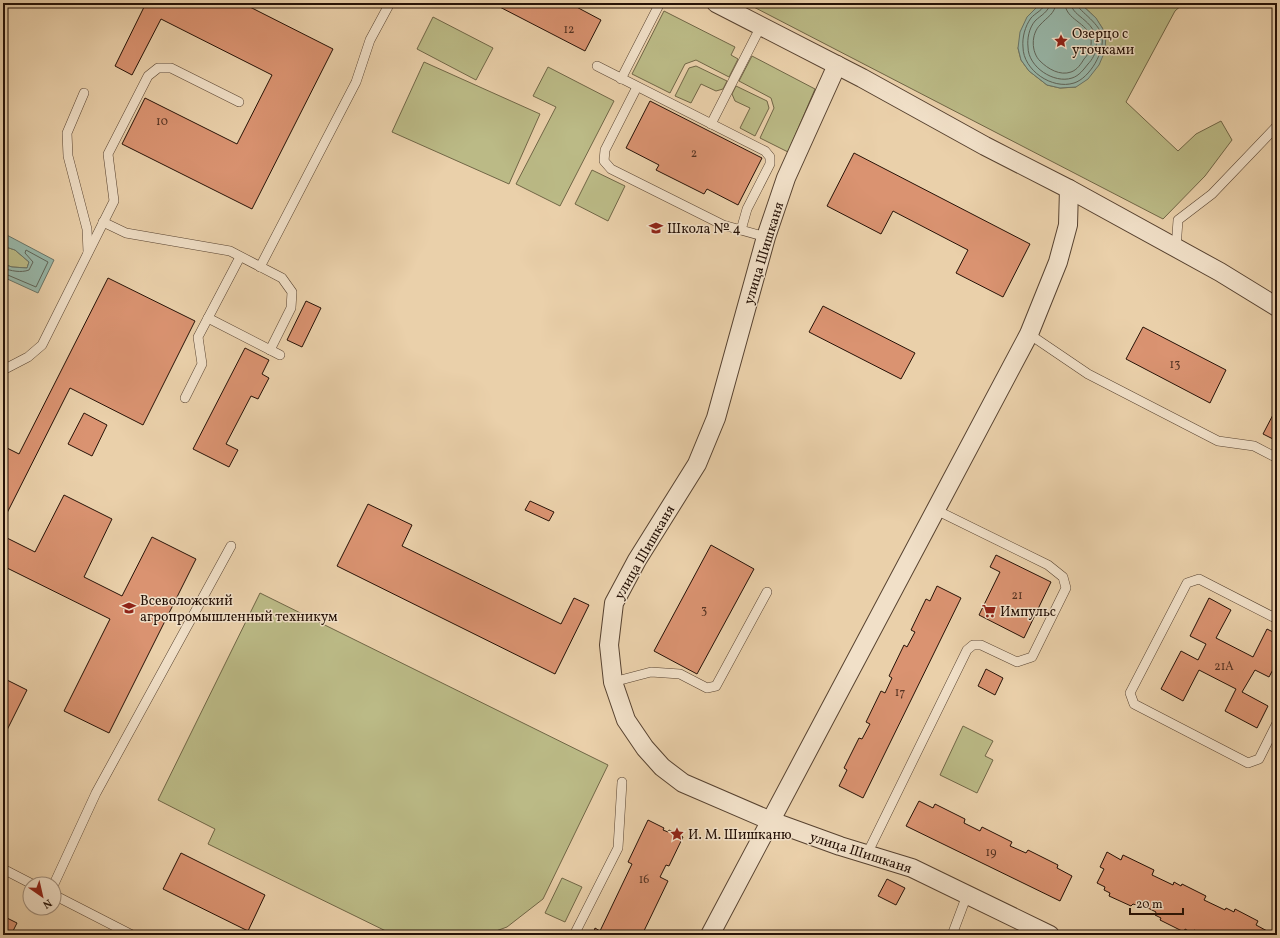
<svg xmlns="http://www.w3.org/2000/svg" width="1280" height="938" font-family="Vollkorn,serif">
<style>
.green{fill:#bbba86;stroke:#706646}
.water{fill:#98b7a9;stroke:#6a7568}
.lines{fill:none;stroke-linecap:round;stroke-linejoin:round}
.shore{stroke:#5f6458;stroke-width:1}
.building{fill:#da9371;stroke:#261207}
.lane-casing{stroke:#574230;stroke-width:10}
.street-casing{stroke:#574230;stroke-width:20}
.lane{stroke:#f1e0c8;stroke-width:9}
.street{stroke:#f1e0c8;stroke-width:18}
.labels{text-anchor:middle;stroke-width:3;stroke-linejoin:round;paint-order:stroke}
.number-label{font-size:12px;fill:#533222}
.poi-label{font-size:14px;fill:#261207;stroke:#f1e0c8;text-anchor:start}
.street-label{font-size:14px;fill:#261207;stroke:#f1e0c8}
</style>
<rect width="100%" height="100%" fill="#ead0aa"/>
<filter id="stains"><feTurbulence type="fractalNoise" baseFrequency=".005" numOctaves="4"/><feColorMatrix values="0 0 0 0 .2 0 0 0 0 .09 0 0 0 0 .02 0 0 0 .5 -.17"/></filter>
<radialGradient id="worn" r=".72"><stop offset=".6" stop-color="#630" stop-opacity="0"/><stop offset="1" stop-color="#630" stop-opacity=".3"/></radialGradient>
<g class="green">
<path d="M 746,3 L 1044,3 L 1039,5 L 1018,48 L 1021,60 L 1029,71 L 1047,85 L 1060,88 L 1076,87 L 1106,34 C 1098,21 1091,10 1077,3 L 1184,3 L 1175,11 L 1126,102 L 1178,151 L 1196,134 L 1221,121 L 1232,140 L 1205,176 L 1163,219 Z"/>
<path d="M 664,11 L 735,47 L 731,55 L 738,59 L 729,77 L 696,60 L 685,64 L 670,93 L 632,74 Z"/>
<path d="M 433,17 L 493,48 L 476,80 L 417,49 Z"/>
<path d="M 752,56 L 815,89 L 788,152 L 760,138 L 774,108 L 771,98 L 739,81 Z"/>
<path d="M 424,62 L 540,114 L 509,184 L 392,132 Z"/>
<path d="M 696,66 L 727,81 L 723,89 L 716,91 L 701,84 L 691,103 L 675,96 L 689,68 Z"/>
<path d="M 548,67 L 614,101 L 560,206 L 516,184 L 556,107 L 533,96 Z"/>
<path d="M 736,86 L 767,101 L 769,108 L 755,136 L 740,128 L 750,108 L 735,101 L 732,94 Z"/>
<path d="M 592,170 L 625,186 L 608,221 L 575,204 Z"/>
<path d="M 3,246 L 15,250 L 29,262 L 27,268 L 12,267 L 3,264 Z"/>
<path d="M 260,593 L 608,765 L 543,899 L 507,927 L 485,935 L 394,935 L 208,844 L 215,829 L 158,800 Z"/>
<path d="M 963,726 L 993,741 L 985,756 L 993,760 L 977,793 L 940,775 Z"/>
<path d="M 562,878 L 582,887 L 565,922 L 545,913 Z"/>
</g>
<g class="water">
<path d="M 1044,3 L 1077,3 L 1084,7 L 1096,18 L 1106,34 L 1105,51 L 1099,65 L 1088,79 L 1076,87 L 1060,88 L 1047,85 L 1029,71 L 1021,60 L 1018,48 L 1020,32 L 1027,17 L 1039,5 Z"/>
<path d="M 3,233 L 54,260 L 38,293 L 3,277 L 3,264 L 12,267 L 27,268 L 29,262 L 15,250 L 3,246 Z"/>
</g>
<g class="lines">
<g class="shore">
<path d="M 1045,3 C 1044,10 1035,13 1031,18 C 1025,26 1022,38 1023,47 C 1023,70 1052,90 1074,83 C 1090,78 1105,51 1102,36 C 1099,22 1076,9 1076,3"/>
<path d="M 1050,3 C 1049,12 1041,15 1035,21 C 1029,28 1027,39 1028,47 C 1028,67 1054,84 1072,78 C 1079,76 1084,69 1088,64 C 1092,60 1096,53 1096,48 C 1100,20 1071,18 1071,3"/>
<path d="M 1056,3 C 1055,14 1047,17 1040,25 C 1031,34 1031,52 1040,61 C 1048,69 1060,76 1071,72 C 1077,70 1081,64 1084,59 C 1089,54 1092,46 1091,39 C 1088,22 1065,20 1065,3"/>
<path d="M 3,268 C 11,271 21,273 29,270 L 33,262 L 25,253 L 26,250 L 48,262 L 36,287 L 3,273"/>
</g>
</g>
<g class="building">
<path d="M 146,3 L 242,3 L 333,49 L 252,209 L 122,144 L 145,98 L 237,144 L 272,75 L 161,19 L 132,75 L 115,66 Z"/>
<path d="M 492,3 L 569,3 L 601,20 L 585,51 Z"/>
<path d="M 650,101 L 762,158 L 738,205 L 707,189 L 704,194 L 656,170 L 659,165 L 626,148 Z"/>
<path d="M 854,153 L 1030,244 L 1003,297 L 956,273 L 968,250 L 893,211 L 881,234 L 827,206 Z"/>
<path d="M 108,278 L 195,321 L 143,425 L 70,388 L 3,521 L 3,446 L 19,454 Z"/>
<path d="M 306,301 L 321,308 L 302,347 L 287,340 Z"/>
<path d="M 823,306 L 915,353 L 901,379 L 809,332 Z"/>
<path d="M 1143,327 L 1226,370 L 1210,403 L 1126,359 Z"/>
<path d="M 245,348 L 269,360 L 262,374 L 269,378 L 258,399 L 251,396 L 226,444 L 238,450 L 229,467 L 193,449 Z"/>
<path d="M 1277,407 L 1277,441 L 1263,434 Z"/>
<path d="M 84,413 L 107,425 L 92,456 L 68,444 Z"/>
<path d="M 64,495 L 112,519 L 84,577 L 122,596 L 152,537 L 196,559 L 109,733 L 64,711 L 110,619 L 3,566 L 3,536 L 35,552 Z"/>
<path d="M 530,501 L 554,512 L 549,521 L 525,510 Z"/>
<path d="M 368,504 L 412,525 L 402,546 L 561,624 L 574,598 L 589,605 L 555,674 L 337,566 Z"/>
<path d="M 711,545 L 754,569 L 697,674 L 654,651 Z"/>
<path d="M 996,555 L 1051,582 L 1024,638 L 979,615 L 1000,572 L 990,567 Z"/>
<path d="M 937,586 L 961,598 L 863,798 L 839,786 L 847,770 L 844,768 L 859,738 L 862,739 L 870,724 L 866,722 L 881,691 L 885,693 L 892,678 L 889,676 L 904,645 L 907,647 L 915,632 L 911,630 L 926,599 L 930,601 Z"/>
<path d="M 1209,598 L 1231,610 L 1216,638 L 1253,657 L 1267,629 L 1277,634 L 1277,662 L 1269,677 L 1255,670 L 1242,692 L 1268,706 L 1257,728 L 1225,711 L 1236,689 L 1199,670 L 1183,701 L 1161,689 L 1181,651 L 1198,660 L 1206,644 L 1190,636 Z"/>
<path d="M 986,669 L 1003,678 L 995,695 L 978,686 Z"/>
<path d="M 3,678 L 27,690 L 3,738 Z"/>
<path d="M 919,801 L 933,808 L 935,804 L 965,819 L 964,823 L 980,831 L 982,827 L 1012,842 L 1010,846 L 1026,853 L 1028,850 L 1058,865 L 1057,868 L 1072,876 L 1060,901 L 906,826 Z"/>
<path d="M 648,820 L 664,828 L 663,830 L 668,832 L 669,830 L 683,837 L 669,866 L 666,865 L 660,877 L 668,881 L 642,935 L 593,935 L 595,928 L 600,931 L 632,864 L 628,862 Z"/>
<path d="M 1107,852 L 1121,860 L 1123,855 L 1154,870 L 1152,875 L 1173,885 L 1174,882 L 1181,886 L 1182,884 L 1206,896 L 1204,900 L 1225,910 L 1226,908 L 1234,912 L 1235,909 L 1258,921 L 1256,925 L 1269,932 L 1268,935 L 1204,935 L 1194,930 L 1192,933 L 1185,929 L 1184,932 L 1160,920 L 1161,918 L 1155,915 L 1156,912 L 1142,905 L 1141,907 L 1133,904 L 1131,906 L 1109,896 L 1110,893 L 1104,890 L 1105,887 L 1097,883 L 1104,869 L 1100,867 Z"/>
<path d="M 181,853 L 265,895 L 248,931 L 163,889 Z"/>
<path d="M 887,879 L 905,888 L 896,905 L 878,896 Z"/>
<path d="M 3,916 L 17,923 L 11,935 L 3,935 Z"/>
</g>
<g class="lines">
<defs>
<g id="lane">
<path d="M 597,66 L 765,151 L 770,157 L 770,164 L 747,209 L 741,230"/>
<path d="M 621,79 L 660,3"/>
<path d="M 637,87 L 605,150 L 604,161 L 611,169 L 723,225 L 766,237"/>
<path d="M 84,93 L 67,133 L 68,156 L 87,229 L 88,252"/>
<path d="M 711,124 L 761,26"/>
<path d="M 103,222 L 126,233 L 230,251 L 282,278 L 292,292 L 291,308 L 270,350"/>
<path d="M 1176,249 L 1178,220 L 1212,194 L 1277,126"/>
<path d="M 260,267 L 356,82 L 370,40 L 390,3"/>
<path d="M 208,318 L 280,355"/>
<path d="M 1029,334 L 1088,374 L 1218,441 L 1254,446 L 1277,458"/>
<path d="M 3,370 L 28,357 L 42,345 L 114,201 L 108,154 L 148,76 L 158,68 L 171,68 L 239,102"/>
<path d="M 185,398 L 202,364 L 198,337 L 240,257"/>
<path d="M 1277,619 L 1199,579 L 1187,583 L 1130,693 L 1134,704 L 1248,763 L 1259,759 L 1277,723"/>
<path d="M 613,682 L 651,672 L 680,674 L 707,688 L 716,686 L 767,592"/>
<path d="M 867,854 L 967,650 L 973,645 L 981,645 L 1017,662 L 1032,657 L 1066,588 L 1063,577 L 1048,565 L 936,510"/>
<path d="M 3,869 L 32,884"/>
<path d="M 54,884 L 96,793 L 231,546"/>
<path d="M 54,895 L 132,935"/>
<path d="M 574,935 L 618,848 L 622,782"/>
<path d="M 952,935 L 967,895"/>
</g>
<g id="street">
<path d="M 716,3 L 862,78 L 985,146 L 1069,189 L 1220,272 L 1277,307"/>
<path d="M 837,65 L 786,178 L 766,237 L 716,418 L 697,464 L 637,560 L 614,603 L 609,645 L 613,682 L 626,720 L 645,748 L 662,767 L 683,783 L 771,821 L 840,846 L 912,868 L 1050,935"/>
<path d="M 710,935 L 1029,334 L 1058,262 L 1068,225 L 1069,189"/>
</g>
</defs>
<use href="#lane" class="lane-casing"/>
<use href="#street" class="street-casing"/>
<use href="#lane" class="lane"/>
<use href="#street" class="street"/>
</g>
<defs>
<symbol id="sight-bare" viewBox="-9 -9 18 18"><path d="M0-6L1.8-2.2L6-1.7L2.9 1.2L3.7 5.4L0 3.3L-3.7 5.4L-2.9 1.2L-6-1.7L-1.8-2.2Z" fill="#8f2418" stroke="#f1e0c8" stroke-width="2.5" paint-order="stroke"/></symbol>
<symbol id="school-bare" viewBox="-9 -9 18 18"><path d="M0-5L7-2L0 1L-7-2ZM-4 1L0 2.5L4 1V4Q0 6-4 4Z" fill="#8f2418" stroke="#f1e0c8" stroke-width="2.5" paint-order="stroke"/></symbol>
<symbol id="university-bare" viewBox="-9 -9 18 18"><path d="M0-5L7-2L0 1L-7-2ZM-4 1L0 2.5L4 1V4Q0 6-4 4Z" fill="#8f2418" stroke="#f1e0c8" stroke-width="2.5" paint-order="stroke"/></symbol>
<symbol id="supermarket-bare" viewBox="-9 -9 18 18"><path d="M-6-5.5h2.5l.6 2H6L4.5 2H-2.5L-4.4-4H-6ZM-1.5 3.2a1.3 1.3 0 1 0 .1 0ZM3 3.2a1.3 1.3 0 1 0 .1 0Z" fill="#8f2418" stroke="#f1e0c8" stroke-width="2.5" paint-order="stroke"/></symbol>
</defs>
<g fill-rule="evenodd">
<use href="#sight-bare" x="1051" y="31" width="20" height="20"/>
<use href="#school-bare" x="646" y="218" width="20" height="20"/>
<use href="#university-bare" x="119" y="598" width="20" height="20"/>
<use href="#supermarket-bare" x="979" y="601" width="20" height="20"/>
<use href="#sight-bare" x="667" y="824" width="20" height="20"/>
</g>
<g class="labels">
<g class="number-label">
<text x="569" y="33">12</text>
<text x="162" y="125">10</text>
<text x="694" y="157">2</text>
<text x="1175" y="368">13</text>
<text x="1017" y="599">21</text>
<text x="704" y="614">3</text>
<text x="1224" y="670">21А</text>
<text x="900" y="696">17</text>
<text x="991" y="856">19</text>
<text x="644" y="883">16</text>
</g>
<g class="poi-label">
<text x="1072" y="38">Озерцо с<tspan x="1072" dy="16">уточками</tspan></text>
<text x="667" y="233">Школа № 4</text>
<text x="140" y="605">Всеволожский<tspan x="140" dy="16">агропромышленный техникум</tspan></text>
<text x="1000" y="616">Импульс</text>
<text x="688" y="839">И. М. Шишканю</text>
</g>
<g class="street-label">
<text transform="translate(763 253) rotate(-73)" y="5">улица Шишканя</text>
<text transform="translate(644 552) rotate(-60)" y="5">улица Шишканя</text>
<text transform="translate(861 852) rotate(18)" y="5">улица Шишканя</text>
</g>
</g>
<rect width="1280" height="938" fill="none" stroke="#ead0aa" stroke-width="16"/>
<rect x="4" y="4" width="1272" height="930" fill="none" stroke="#261207" stroke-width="2"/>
<rect x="8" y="8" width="1264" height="922" fill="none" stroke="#261207"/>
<g transform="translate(42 896) rotate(146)"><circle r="19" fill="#f1e0c8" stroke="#a08e7b"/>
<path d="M0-3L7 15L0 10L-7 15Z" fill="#8f2418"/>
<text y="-6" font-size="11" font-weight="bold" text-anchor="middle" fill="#261207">N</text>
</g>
<path d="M1130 908v6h53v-6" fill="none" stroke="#261207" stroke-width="2"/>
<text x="1136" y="908" font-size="12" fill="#261207" stroke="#f1e0c8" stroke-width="3" paint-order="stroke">20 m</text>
<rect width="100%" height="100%" filter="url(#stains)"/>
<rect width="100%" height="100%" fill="url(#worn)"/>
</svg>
